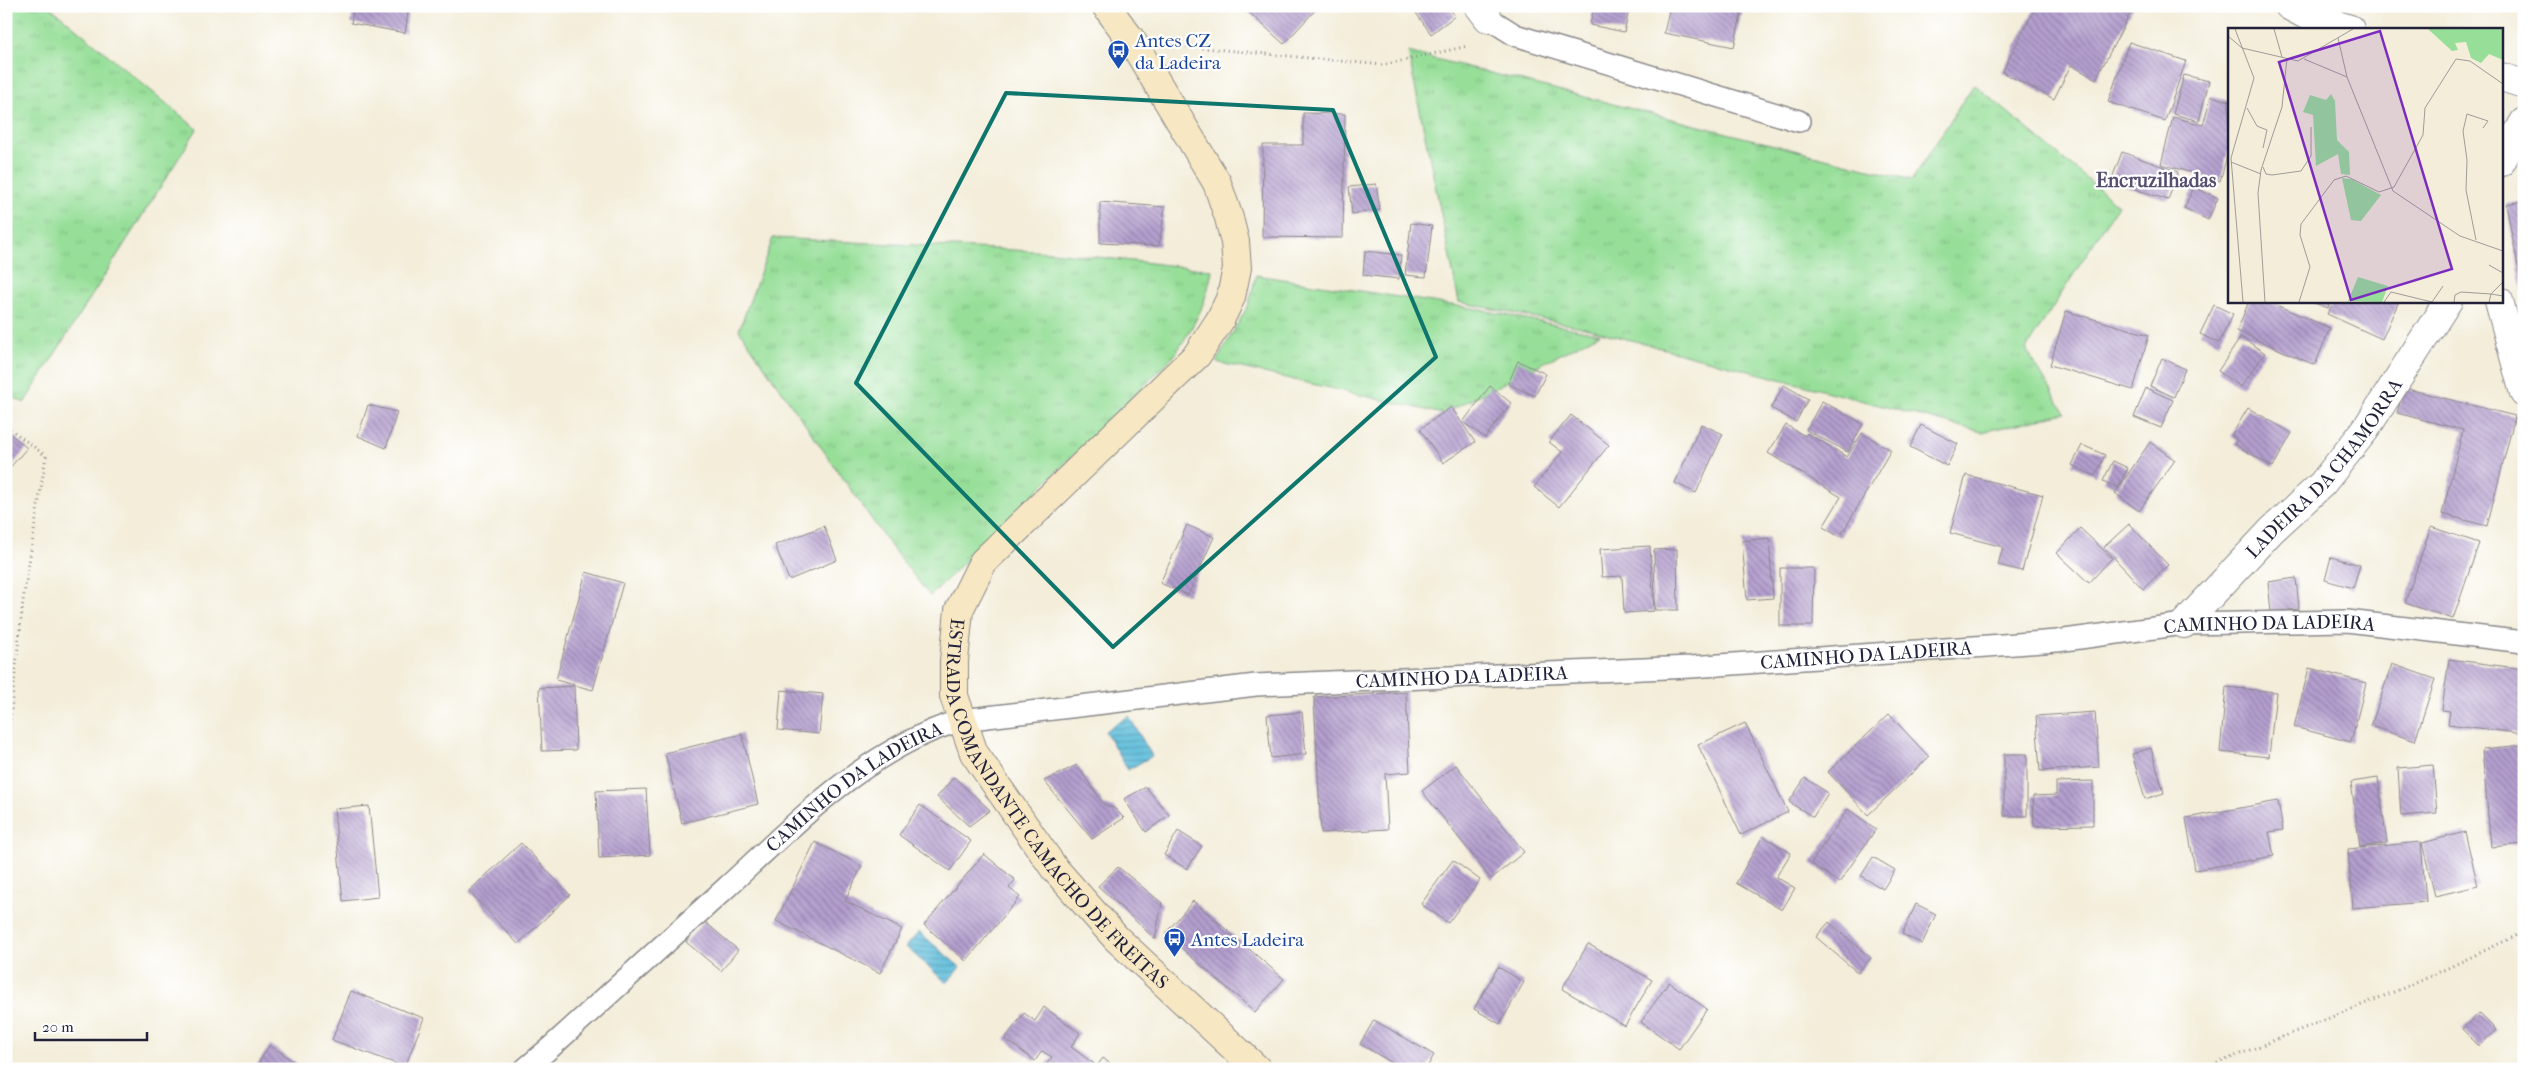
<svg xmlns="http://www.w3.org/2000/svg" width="2530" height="1075" font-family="'IM FELL French Canon',serif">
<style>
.grass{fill:url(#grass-tufts);stroke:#5c806a}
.water{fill:url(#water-rules);stroke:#3e6f8a}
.building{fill:url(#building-back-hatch)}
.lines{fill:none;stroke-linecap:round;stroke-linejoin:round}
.service-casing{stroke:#8a888a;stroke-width:24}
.minor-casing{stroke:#8a888a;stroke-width:30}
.secondary-casing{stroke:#8a888a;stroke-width:30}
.path{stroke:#8a888a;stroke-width:3;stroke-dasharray:1 4;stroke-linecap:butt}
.service{stroke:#fff;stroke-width:21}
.minor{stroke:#fff;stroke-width:28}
.secondary{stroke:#f7e8c3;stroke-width:28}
.marked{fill:none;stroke:#0f766e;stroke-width:4;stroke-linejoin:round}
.labels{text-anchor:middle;stroke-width:4.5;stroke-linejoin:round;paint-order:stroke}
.transit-label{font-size:19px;fill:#164399;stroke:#fff;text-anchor:start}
.street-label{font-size:19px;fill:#22223b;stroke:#fff}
.neighbourhood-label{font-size:20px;font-weight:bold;fill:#554e6e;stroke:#fff}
.inset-road{fill:none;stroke:#9f9c9a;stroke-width:1}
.view{fill:#7b2cbf;fill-opacity:0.15;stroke:#7b2cbf;stroke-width:2.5}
.inset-edge{fill:none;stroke:#22223b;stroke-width:2.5}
</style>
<defs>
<pattern id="grass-tufts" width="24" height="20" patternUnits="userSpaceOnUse" patternTransform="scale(1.25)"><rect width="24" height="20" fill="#97df99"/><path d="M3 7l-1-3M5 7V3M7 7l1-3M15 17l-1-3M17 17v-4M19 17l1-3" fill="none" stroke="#82bf85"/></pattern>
<pattern id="water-rules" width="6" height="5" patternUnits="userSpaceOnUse" patternTransform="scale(1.25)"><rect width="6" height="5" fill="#5bbcda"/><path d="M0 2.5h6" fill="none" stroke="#4b98b2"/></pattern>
<pattern id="building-back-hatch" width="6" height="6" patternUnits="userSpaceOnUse" patternTransform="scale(1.25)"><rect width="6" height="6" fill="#b49fce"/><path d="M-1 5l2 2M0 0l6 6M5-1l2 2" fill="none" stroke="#9281a8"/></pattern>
</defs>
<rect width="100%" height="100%" fill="#fff"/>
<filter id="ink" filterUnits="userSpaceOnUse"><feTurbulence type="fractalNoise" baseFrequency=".02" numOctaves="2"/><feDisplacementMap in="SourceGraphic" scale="10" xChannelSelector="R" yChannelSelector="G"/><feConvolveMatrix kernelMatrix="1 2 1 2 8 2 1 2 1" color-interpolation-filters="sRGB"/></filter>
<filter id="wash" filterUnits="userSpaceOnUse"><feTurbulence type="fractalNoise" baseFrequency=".0096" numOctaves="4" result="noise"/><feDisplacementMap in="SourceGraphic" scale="20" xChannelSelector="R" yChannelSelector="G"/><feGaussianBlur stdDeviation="1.12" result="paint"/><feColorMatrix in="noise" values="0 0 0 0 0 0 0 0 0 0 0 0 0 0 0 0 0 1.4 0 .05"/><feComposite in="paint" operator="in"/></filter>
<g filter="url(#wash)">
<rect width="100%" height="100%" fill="#f3edd9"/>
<g class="grass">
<path d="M 6,6 L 49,6 L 197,129 L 24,403 L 6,393 Z"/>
<path d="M 1408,52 L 1912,180 L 1974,84 L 2118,205 L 2026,349 L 2065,413 L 1982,432 L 1581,327 L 1459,302 Z"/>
<path d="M 773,238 L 1053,252 L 1212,270 C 1205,309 1194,325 1173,357 L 930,596 L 889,544 L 739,330 Z"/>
<path d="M 1256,275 L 1477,309 L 1600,334 L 1443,414 L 1216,362 L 1249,304 Z"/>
</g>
<g class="water">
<path d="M 1129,716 L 1152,756 L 1128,770 L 1105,731 Z"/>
<path d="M 919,932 L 960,967 L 947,983 L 906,947 Z"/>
</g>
<g id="blocks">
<g class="building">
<path d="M 354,6 L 409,6 L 405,33 L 351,23 Z"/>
<path d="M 1242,6 L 1319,6 L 1284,44 Z"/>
<path d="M 1411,6 L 1448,6 L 1455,16 L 1431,34 Z"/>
<path d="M 1594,6 L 1630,6 L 1624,32 L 1590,25 Z"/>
<path d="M 1670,6 L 1743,6 L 1734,47 L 1664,33 Z"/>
<path d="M 2036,6 L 2134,6 L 2096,79 L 2071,65 L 2054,99 L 2002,72 Z"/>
<path d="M 2129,42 L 2186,61 L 2165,121 L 2108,102 Z"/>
<path d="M 2184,75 L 2209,81 L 2199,121 L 2173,114 Z"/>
<path d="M 2211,96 L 2229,101 L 2229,149 L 2220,181 L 2161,164 L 2173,117 L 2203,125 Z"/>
<path d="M 1303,113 L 1345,114 L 1343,238 L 1262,237 L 1263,145 L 1303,145 Z"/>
<path d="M 2122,152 L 2178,172 L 2168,200 L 2111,181 Z"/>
<path d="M 1376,184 L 1380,210 L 1352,214 L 1349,187 Z"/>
<path d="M 2194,187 L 2218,198 L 2208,220 L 2184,208 Z"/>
<path d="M 2524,201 L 2524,291 L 2523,292 L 2506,204 Z"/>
<path d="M 1100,202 L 1165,207 L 1159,246 L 1100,243 Z"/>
<path d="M 1411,223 L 1432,226 L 1426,277 L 1405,275 Z"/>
<path d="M 1365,251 L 1401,255 L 1399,279 L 1363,275 Z"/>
<path d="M 2249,301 L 2267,301 L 2330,328 L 2315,365 L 2237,331 Z"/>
<path d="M 2310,301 L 2330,301 L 2328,308 Z"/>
<path d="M 2334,301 L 2399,301 L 2382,339 L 2327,314 Z"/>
<path d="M 2214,305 L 2233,314 L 2219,343 L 2200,334 Z"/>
<path d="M 2066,311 L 2149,335 L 2133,390 L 2050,365 Z"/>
<path d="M 2241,337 L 2265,353 L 2241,387 L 2218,371 Z"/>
<path d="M 2162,358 L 2185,369 L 2174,397 L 2150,386 Z"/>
<path d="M 1518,361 L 1546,374 L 1535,396 L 1508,384 Z"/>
<path d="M 1784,385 L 1808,399 L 1796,422 L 1771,408 Z"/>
<path d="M 1490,386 L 1511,403 L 1485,438 L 1463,422 Z"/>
<path d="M 2146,388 L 2173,400 L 2161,428 L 2134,417 Z"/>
<path d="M 2404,388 L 2515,416 L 2487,526 L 2442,514 L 2463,430 L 2397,413 Z"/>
<path d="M 1822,401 L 1863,424 L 1848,452 L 1806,430 Z"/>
<path d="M 368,405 L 397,412 L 386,448 L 358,436 Z"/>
<path d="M 1451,407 L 1475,442 L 1443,463 L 1420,429 Z"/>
<path d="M 2248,408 L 2292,433 L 2273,467 L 2234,444 L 2237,440 L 2231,436 Z"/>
<path d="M 1571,415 L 1609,445 L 1559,507 L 1534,487 L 1562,452 L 1549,442 Z"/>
<path d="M 1701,424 L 1723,434 L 1696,493 L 1675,483 Z"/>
<path d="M 1786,425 L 1805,436 L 1807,433 L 1847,457 L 1862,433 L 1891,450 L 1840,537 L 1823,527 L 1841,497 L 1768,453 Z"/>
<path d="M 1921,425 L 1958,444 L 1947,466 L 1910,447 Z"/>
<path d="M 6,430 L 27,448 L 6,472 Z"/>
<path d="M 2150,442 L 2175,460 L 2139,511 L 2115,493 Z"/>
<path d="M 2082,445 L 2105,455 L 2095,476 L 2072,465 Z"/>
<path d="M 2113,461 L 2128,468 L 2118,488 L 2103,481 Z"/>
<path d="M 1966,475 L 2043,495 L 2022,571 L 1998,565 L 2003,547 L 1950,533 Z"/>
<path d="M 2129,524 L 2168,565 L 2143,589 L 2104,547 Z"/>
<path d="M 1187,525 L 1214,537 L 1188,595 L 1160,583 Z"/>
<path d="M 824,526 L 837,560 L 789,580 L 775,545 Z"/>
<path d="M 2431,527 L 2479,543 L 2453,619 L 2405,603 Z"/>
<path d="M 2080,528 L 2112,558 L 2089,583 L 2057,553 Z"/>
<path d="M 1769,538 L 1773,598 L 1747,600 L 1742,541 Z"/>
<path d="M 1650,546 L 1654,611 L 1624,613 L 1622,576 L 1602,577 L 1600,549 Z"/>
<path d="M 1677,549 L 1678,610 L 1655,610 L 1654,550 Z"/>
<path d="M 2331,557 L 2360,565 L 2353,588 L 2325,580 Z"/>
<path d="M 1780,568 L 1814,568 L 1813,626 L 1780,626 Z"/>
<path d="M 586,572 L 623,583 L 593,690 L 556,680 Z"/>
<path d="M 2296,578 L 2299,609 L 2271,612 L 2268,582 Z"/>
<path d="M 2449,659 L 2524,669 L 2524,734 L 2448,724 L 2450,711 L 2442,710 Z"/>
<path d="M 2392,664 L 2435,679 L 2415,741 L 2371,726 Z"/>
<path d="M 2309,668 L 2366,683 L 2351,742 L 2294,727 Z"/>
<path d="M 574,686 L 576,750 L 542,751 L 539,688 Z"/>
<path d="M 2226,687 L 2276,692 L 2269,757 L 2220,752 Z"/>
<path d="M 781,690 L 823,694 L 819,734 L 778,730 Z"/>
<path d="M 1406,692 L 1410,772 L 1385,774 L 1388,829 L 1321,833 L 1314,697 Z"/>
<path d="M 1302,712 L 1306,754 L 1271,758 L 1267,715 Z"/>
<path d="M 2095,712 L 2099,767 L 2040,771 L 2036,716 Z"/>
<path d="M 1889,714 L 1929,757 L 1868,815 L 1828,772 Z"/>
<path d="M 1745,723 L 1788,812 L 1741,835 L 1698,745 Z"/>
<path d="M 742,734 L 758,804 L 682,823 L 665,753 Z"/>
<path d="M 2524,745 L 2524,844 L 2491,847 L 2482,749 Z"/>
<path d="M 2151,748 L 2164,793 L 2145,799 L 2132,754 Z"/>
<rect x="2004" y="754" width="23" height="62"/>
<path d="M 1077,765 L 1104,805 L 1114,808 L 1124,818 L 1092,839 L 1044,781 Z"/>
<path d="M 1456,765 L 1524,852 L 1491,879 L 1422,791 Z"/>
<path d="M 2433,765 L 2437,813 L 2401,816 L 2398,768 Z"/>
<path d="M 954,777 L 990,810 L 969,826 L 937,797 Z"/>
<path d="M 1805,778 L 1828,793 L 1813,817 L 1789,802 Z"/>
<path d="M 2378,778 L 2387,843 L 2360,847 L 2351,782 Z"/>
<path d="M 2093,781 L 2093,825 L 2034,826 L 2033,796 L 2056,795 L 2056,782 Z"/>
<path d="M 1146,787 L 1169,815 L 1146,832 L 1124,799 Z"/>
<path d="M 646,789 L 650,855 L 599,858 L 596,791 Z"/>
<path d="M 2278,801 L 2283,830 L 2269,832 L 2274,856 L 2195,870 L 2186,818 Z"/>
<path d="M 920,805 L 971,841 L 950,871 L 899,835 Z"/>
<path d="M 369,806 L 378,897 L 343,901 L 334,809 Z"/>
<path d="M 1848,809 L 1876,829 L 1839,883 L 1811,863 Z"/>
<path d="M 1178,831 L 1202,846 L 1187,869 L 1164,855 Z"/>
<path d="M 2465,832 L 2478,886 L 2435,896 L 2422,843 Z"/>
<path d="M 1763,836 L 1791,853 L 1776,877 L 1795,888 L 1782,910 L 1736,883 Z"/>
<path d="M 815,842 L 862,866 L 845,901 L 902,929 L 880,973 L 776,921 Z"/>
<path d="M 2421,842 L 2426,902 L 2353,908 L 2348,849 Z"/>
<path d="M 521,843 L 570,895 L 518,944 L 469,891 Z"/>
<path d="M 984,854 L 1015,880 L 1009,888 L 1020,897 L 966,961 L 924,925 Z"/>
<path d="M 1873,857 L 1895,870 L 1883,889 L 1861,876 Z"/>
<path d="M 1453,860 L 1480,880 L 1448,923 L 1421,904 Z"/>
<path d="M 1118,867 L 1162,903 L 1155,939 L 1098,886 Z"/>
<path d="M 1193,901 L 1284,979 L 1255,1012 L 1165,934 Z"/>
<path d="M 1916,904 L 1936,914 L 1922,944 L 1902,934 Z"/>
<path d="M 704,921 L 738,950 L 721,971 L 686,942 Z"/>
<path d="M 1829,922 L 1871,958 L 1858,973 L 1816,937 Z"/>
<path d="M 1588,944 L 1652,980 L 1625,1026 L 1562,989 Z"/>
<path d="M 1498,967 L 1524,982 L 1500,1024 L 1474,1009 Z"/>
<path d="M 1669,982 L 1707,1009 L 1679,1049 L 1641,1022 Z"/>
<path d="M 351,991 L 424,1018 L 405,1067 L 332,1040 Z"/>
<path d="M 1044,1007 L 1080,1033 L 1071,1047 L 1097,1066 L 1103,1058 L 1117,1069 L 1043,1069 L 1052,1057 L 1042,1051 L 1035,1061 L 1005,1039 L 1024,1013 L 1035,1021 Z"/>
<path d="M 2479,1013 L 2496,1030 L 2479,1046 L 2462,1029 Z"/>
<path d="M 1374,1020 L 1434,1055 L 1426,1069 L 1403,1069 L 1360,1044 Z"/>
<path d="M 270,1045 L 305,1069 L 254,1069 Z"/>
</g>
</g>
</g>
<g filter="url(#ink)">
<use href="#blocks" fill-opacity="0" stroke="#8a888a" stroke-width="1"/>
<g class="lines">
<defs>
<g id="service">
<path d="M 1488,18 L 1515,35 L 1799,121"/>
<path id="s1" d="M 525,1069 L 551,1047 C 610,994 668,940 727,887 C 797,822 869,747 962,720 L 1256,685 L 1691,667 L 2057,641 L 2184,624 L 2347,621 L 2524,642"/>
</g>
<g id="minor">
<path d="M 1479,6 L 1488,18"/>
<path d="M 2289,6 L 2304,14 L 2350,29"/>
<path d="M 2501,77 L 2524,84"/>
<path d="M 2501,162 L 2524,122"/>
<path d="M 2499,301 L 2524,393"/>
<path id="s2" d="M 2184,624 L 2272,530 L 2322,484 L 2365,430 L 2448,301"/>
</g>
<g id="secondary">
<path id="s3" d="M 1106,6 L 1132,41 L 1217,183 L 1229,218 L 1235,242 L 1237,268 L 1231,297 L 1220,320 L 1197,355 L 983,562 L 959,610 L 954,661 L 954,696 L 974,753 L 1054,868 L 1116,938 L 1257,1069"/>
</g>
</defs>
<use href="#service" class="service-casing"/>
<use href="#minor" class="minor-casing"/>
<use href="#secondary" class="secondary-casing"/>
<g class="path">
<path d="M 1172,45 L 1383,65 L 1468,46"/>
<path d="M 6,426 L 46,456 L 23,601 L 6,757"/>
<path d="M 2203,1069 L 2416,983 L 2524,932"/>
</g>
<use href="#service" class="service"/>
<use href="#minor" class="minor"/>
<use href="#secondary" class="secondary"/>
</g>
</g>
<path class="marked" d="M 1006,93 L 1333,110 L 1436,357 L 1113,647 L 856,383 Z"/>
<defs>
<symbol id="bus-pin" viewBox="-11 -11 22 30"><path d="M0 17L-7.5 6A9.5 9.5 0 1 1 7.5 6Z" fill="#1a4fb4" stroke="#fff"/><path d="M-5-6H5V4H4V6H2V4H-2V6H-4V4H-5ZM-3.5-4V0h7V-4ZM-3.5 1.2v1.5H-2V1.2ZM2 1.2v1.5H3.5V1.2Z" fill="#fff"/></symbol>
</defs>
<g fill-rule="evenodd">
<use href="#bus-pin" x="1106" y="38" width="25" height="34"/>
<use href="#bus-pin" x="1162" y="926" width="25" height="34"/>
</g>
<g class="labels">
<g class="transit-label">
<text x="1135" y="47">Antes CZ<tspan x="1135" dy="22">da Ladeira</tspan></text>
<text x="1191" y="946">Antes Ladeira</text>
</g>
<g class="street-label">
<text dy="7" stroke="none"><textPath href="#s2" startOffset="210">LADEIRA DA CHAMORRA</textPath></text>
<text dy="7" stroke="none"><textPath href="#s1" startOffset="1875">CAMINHO DA LADEIRA</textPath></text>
<text dy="7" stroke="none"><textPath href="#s1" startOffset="1470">CAMINHO DA LADEIRA</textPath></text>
<text dy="7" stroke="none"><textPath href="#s1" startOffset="1065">CAMINHO DA LADEIRA</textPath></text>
<text dy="7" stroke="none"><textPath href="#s1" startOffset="435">CAMINHO DA LADEIRA</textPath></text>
<text dy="7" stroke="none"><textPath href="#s3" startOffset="974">ESTRADA COMANDANTE CAMACHO DE FREITAS</textPath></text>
</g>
<g class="neighbourhood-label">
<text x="2156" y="187">Encruzilhadas</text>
</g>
</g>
<g transform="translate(2228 28)">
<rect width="275" height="275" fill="#f3edd9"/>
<path d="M 200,1 L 275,1 L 275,32 L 261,26 L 253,35 L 243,30 L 238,14 L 227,15 L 230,22 L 224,23 ZM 103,66 L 107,73 L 109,112 L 121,124 L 122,147 L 113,146 L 110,126 L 88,138 L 85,87 L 75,84 L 82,67 L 98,72 ZM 114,150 L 123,151 L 153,167 L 133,193 L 123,192 ZM 130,249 L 160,258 L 154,274 L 120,273 Z" fill="#97df99"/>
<path class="inset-road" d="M 7,1 L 26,50 L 3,130 L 15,274M 46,1 L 54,29M 0,8 L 14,20 L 70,33 L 125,1M 110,10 L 119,49 L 165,163 L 232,208 L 275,223M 76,31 L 119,49M 19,80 L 29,98 L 39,102 L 35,120M 3,134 L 33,146M 35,139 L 38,146 L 44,147 L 73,143 L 83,128 L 83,99M 248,212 L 238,162 L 239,132 L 235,103 L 239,86 L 260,93 L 255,100M 261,237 L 275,245M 37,274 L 30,165 L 33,142 L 54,79 L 59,30M 71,274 L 82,239 L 72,207 L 73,196 L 106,152 L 118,148 L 151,164 L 166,159 L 195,107 L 197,80 L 228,31 L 242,33 L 275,56M 156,274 L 163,264 L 204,274M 204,274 L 215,258M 226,274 L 227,267 L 233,264 L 263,266 L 275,254M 261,274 L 263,266 L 275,268"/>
<path class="view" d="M 152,3 L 224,241 L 123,272 L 51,34 Z"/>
<rect width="275" height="275" class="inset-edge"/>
</g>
<rect width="2530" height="1075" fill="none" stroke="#fff" stroke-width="25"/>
<path d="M35 1032v8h112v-8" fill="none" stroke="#22223b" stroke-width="2.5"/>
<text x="42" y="1032" font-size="15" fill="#22223b" stroke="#ffffff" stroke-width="4" paint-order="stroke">20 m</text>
</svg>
